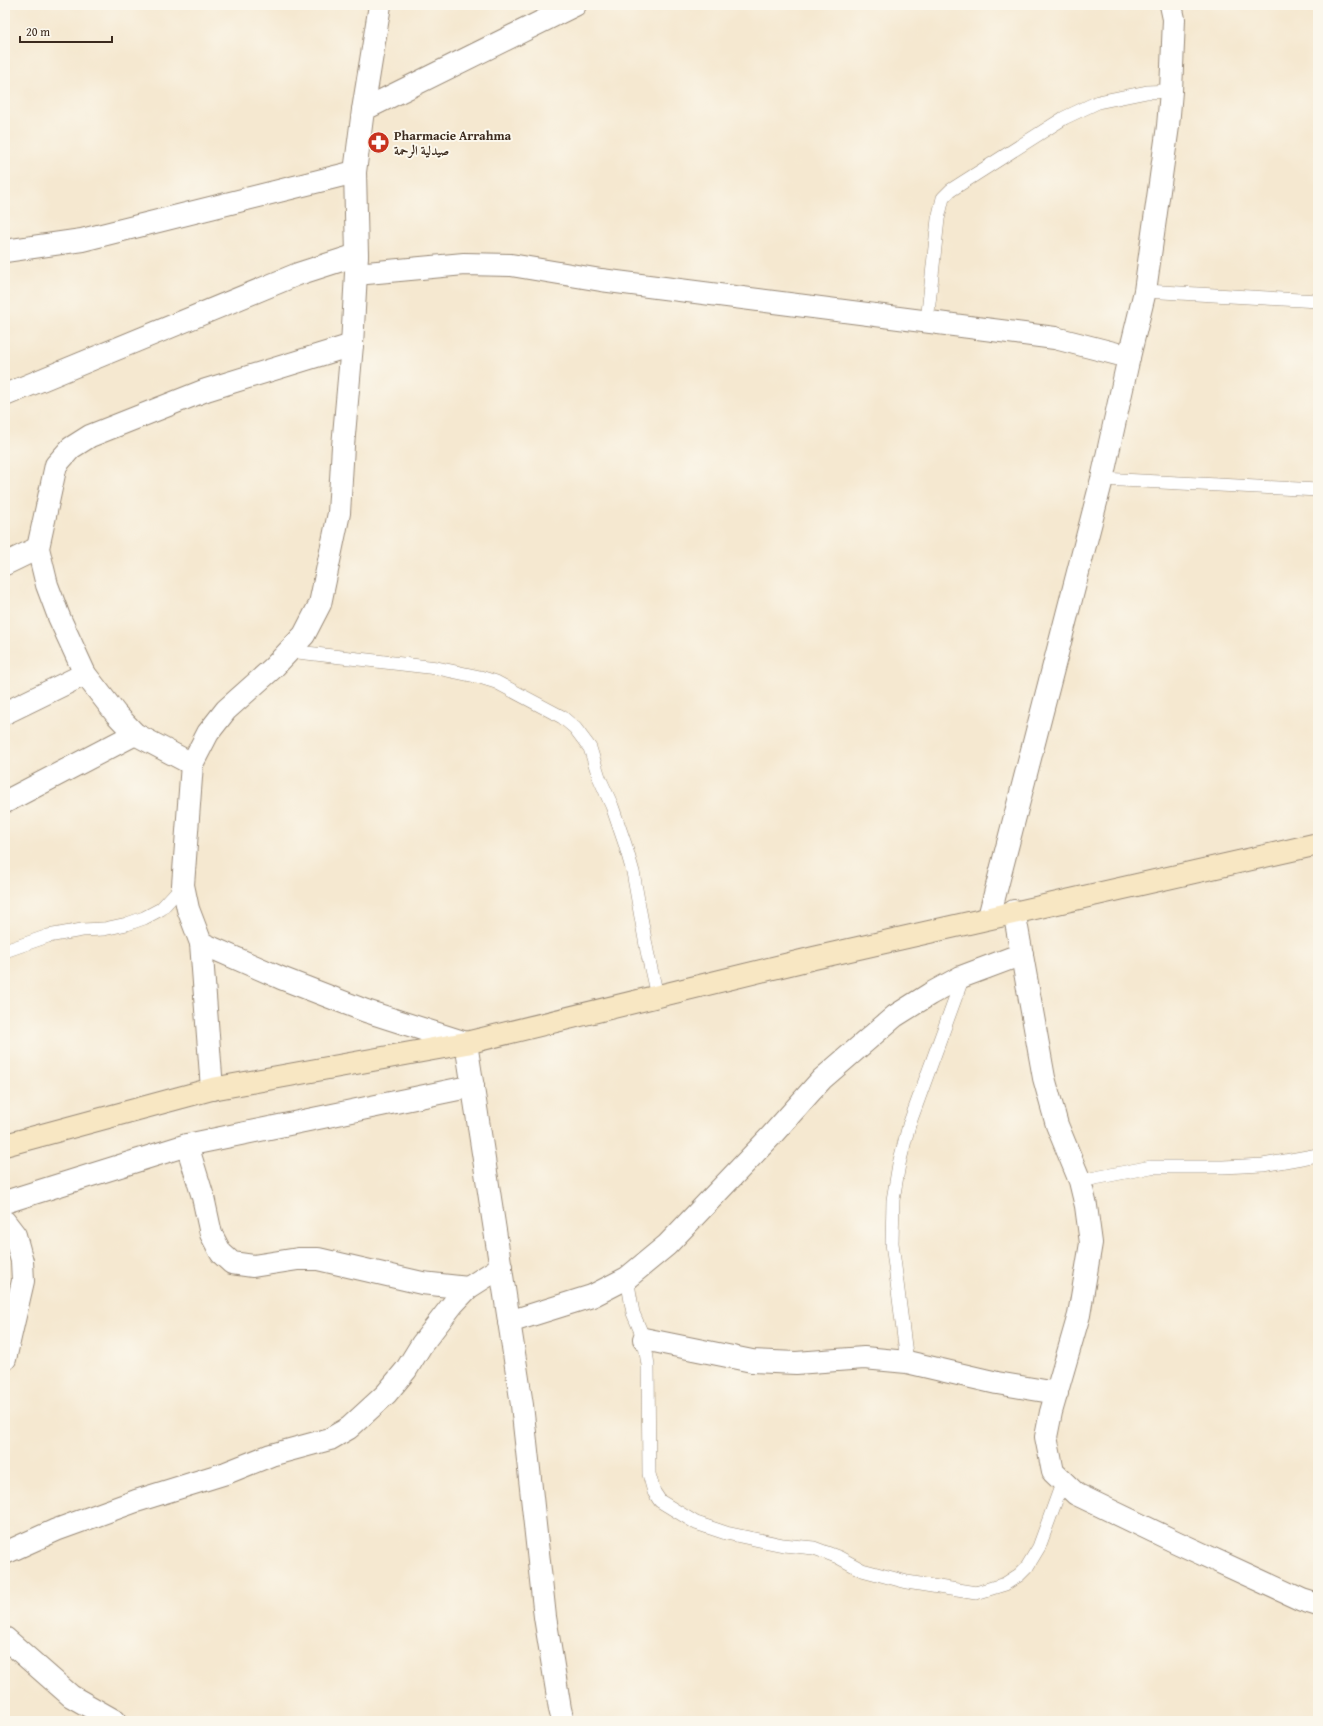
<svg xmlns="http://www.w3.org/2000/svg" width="1323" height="1726" font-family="'Gentium Book Plus',Amiri,serif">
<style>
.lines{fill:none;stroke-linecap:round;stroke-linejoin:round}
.lane-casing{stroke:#988977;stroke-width:14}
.street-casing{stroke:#988977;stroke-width:24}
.secondary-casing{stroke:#988977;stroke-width:24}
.lane{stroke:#fff;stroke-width:13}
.street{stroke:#fff;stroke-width:22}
.secondary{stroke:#f8e7c3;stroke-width:22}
.labels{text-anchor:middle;stroke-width:4;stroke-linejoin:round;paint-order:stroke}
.poi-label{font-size:13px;font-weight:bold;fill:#3b2a1e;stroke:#fbf7ec;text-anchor:start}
</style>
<rect width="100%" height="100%" fill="#fbf7ec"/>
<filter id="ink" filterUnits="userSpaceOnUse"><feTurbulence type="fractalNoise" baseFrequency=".025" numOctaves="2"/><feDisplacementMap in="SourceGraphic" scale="8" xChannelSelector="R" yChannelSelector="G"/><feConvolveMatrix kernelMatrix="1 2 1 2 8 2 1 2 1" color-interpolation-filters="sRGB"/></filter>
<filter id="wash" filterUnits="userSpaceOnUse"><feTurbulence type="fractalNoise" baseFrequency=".012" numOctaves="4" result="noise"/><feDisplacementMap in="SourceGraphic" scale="16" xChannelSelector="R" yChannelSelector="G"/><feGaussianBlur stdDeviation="0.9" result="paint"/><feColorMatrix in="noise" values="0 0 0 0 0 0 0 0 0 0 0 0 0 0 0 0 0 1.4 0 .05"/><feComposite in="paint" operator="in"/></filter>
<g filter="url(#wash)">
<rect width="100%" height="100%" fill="#f5e8d0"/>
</g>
<g filter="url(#ink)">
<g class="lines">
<defs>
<g id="lane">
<path d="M 1145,291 L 1318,301"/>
<path d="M 927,322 L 938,219 L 943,198 L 951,190 L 1064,118 L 1098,102 L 1147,92 L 1171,91"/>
<path d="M 1102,479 L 1318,490"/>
<path d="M 289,651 L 437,668 L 480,677 L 496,682 L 562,717 L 575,728 L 590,748 L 599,777 L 612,806 L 625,844 L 633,872 L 647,951 L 657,996"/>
<path d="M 5,951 L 48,936 L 82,930 L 104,929 L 127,924 L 144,918 L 161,909 L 183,885"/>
<path d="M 1080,1181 L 1151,1167 L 1223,1167 L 1263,1165 L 1318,1155"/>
<path d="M 627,1278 L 633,1313 L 644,1339 L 648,1365 L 649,1474 L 654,1492 L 660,1501 L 696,1523 L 726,1533 L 783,1545 L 814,1548 L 838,1557 L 862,1570 L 907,1582 L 976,1593 L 1005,1584 L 1019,1575 L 1027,1567 L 1039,1547 L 1063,1481"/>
<path d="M 907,1362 L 892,1243 L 893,1200 L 899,1164 L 909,1125 L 960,985 L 961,977"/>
</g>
<g id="street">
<path d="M 380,5 L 363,110 L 355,172 L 357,255 L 352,345 L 343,446 L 339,513 L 320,604 L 304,635 L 273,668 L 226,710 L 208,733 L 192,764 L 183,885 L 188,909 L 201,943 L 281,978 L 366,1011 L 466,1043 L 522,1405 L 545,1617 L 560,1709 L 563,1721"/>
<path d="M 363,110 L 575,5"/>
<path d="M 5,251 L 82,240 L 355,172"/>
<path d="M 356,274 L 464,264 L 511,265 L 601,280 L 1055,338 L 1129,357 L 1145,291 L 1168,126 L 1171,91 L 1174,19 L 1171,5"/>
<path d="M 5,395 L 298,274 L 357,255"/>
<path d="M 5,564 L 38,548"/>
<path d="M 5,713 L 85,674"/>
<path d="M 192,764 L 135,734 L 116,714 L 85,674 L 59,617 L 47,585 L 38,548 L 56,465 L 71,448 L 90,436 L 206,390 L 352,345"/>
<path d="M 5,802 L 135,734"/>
<path d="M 1014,911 L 1044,1078 L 1057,1125 L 1080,1181 L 1086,1206 L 1091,1243 L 1079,1315 L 1051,1412 L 1046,1437 L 1053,1472 L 1076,1494 L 1176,1542 L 1302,1600 L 1318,1605"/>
<path d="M 989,917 L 1102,479 L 1129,357"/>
<path d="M 201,943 L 212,1089"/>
<path d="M 187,1145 L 203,1197 L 211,1234 L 221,1253 L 232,1263 L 253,1266 L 298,1259 L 318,1259 L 422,1283 L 468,1288"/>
<path d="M 5,1202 L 187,1145 L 473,1086"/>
<path d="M 5,1222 L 15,1235 L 22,1261 L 23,1281 L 5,1359"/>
<path d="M 509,1322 L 592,1296 L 627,1278 L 667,1245 L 771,1136 L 822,1079 L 895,1016 L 930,994 L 961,977 L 1022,954"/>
<path d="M 644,1339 L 752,1361 L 796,1363 L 864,1358 L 907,1362 L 997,1383 L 1057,1393"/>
<path d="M 5,1553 L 56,1530 L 136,1501 L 226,1473 L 271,1455 L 330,1439 L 349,1428 L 386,1394 L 406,1370 L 422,1344 L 453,1304 L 468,1288 L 501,1267"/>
<path d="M 5,1638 L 71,1696 L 115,1721"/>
</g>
<path id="secondary" d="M 5,1145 L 212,1089 L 466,1043 L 814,958 L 1318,844"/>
</defs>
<use href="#lane" class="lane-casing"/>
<use href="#street" class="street-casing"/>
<use href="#secondary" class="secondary-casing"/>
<use href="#lane" class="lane"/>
<use href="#street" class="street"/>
<use href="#secondary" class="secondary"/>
</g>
</g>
<defs>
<symbol id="pharmacy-disc" viewBox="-11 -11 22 22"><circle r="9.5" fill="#c8321e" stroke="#fbf7ec"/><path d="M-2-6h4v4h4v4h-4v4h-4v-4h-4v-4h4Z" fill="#fff"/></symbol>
</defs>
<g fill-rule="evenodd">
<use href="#pharmacy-disc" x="366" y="130" width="25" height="25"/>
</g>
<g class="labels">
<g class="poi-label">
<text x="394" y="140">Pharmacie Arrahma<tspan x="394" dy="15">صيدلية الرحمة</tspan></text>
</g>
</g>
<rect width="1323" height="1726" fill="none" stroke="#fbf7ec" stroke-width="20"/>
<path d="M20 36v6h92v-6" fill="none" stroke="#3b2a1e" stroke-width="2"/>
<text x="26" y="36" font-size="12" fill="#3b2a1e" stroke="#fbf7ec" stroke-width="3" paint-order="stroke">20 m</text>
</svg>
